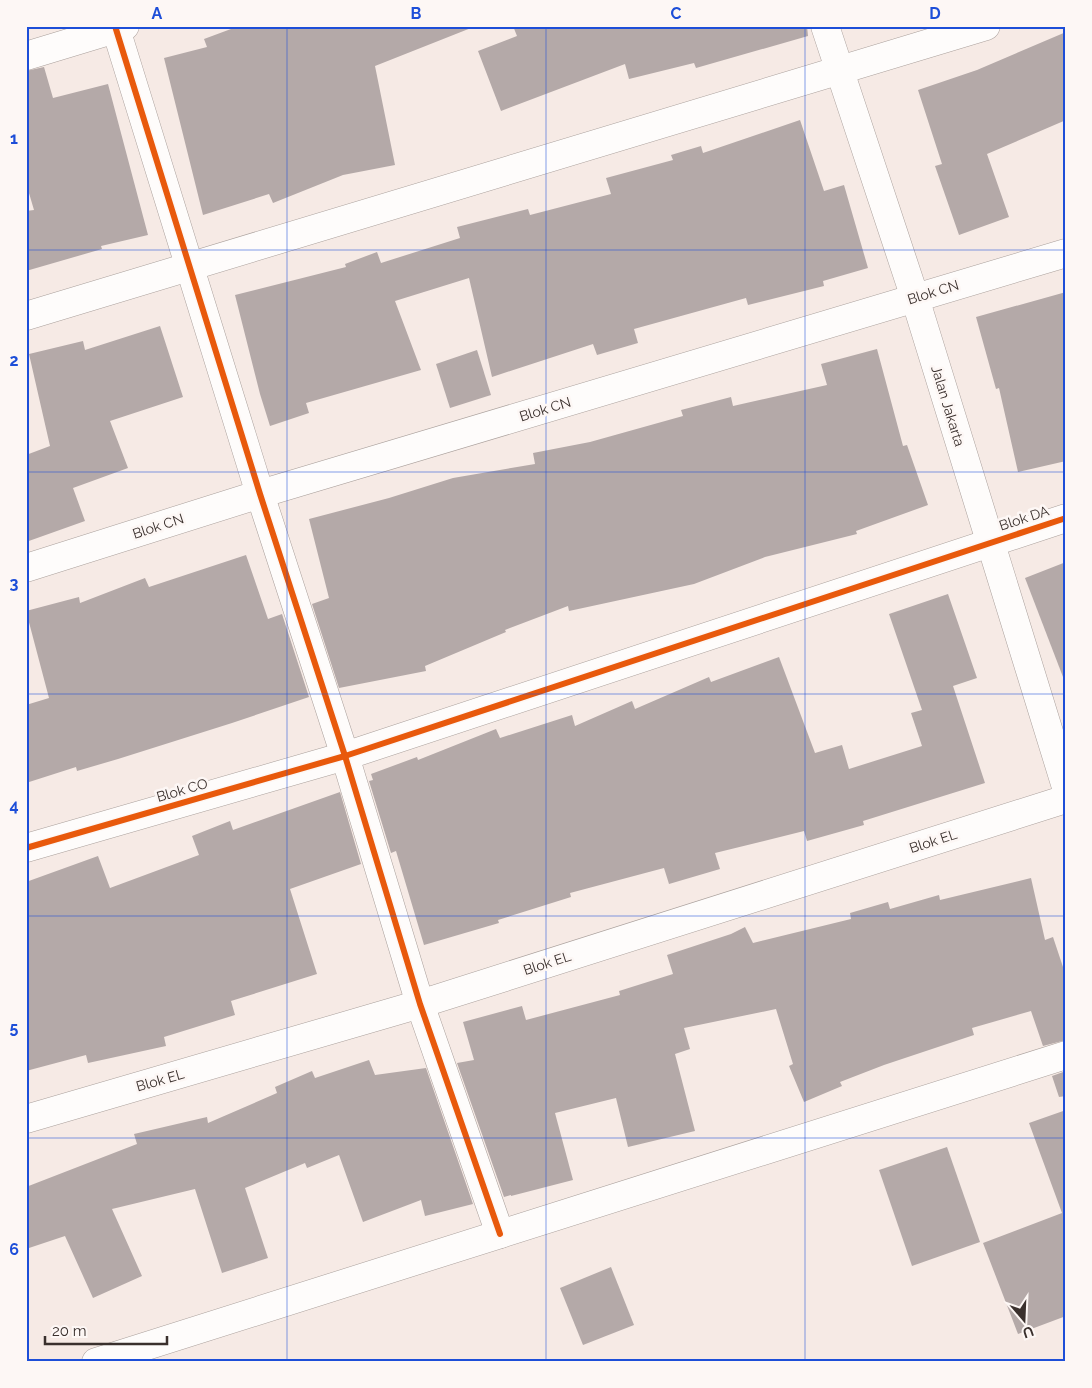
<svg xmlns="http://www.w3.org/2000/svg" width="1092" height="1388" font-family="Raleway,sans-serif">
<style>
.building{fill:#b4a9a8}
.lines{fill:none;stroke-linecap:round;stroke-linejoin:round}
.minor-casing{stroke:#aaa09c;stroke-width:29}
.minor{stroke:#fefcfb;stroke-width:28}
.cycleway-casing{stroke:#fdf7f5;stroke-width:9}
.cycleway{stroke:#e8590c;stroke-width:6}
.grid{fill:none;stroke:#1d4ed8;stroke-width:1;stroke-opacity:0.55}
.labels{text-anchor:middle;stroke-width:5;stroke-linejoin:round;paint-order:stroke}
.street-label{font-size:14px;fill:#3a302d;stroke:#fdf7f5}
.neatline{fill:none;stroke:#1d4ed8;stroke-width:2}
.grid-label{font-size:16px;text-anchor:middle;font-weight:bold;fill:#1d4ed8}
</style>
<rect width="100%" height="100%" fill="#f6eae5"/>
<g class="building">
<path d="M 239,26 L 471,26 L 471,28 L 375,66 L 395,165 L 343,175 L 273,203 L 269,194 L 203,215 L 164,58 L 207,47 L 204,39 Z"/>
<path d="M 513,26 L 807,26 L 808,36 L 696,68 L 694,63 L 629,79 L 625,64 L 501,111 L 478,51 L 517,36 Z"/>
<path d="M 1066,32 L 1066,120 L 987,154 L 1009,217 L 959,235 L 935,166 L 942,164 L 918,90 L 977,70 Z"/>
<path d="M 44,67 L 53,98 L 108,84 L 148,235 L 101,246 L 102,249 L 26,271 L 26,211 L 34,210 L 26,183 L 26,71 Z"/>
<path d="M 800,120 L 824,191 L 844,185 L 868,268 L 823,281 L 824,286 L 748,305 L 746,298 L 634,329 L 638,343 L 597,355 L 593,344 L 492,377 L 469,278 L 395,301 L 421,370 L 306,403 L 309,413 L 270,426 L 260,394 L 235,295 L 346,267 L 345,264 L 377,252 L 381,263 L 460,238 L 457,227 L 528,209 L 530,215 L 611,194 L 606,178 L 673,160 L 671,155 L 701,146 L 703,153 Z"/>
<path d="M 1066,292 L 1066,461 L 1018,472 L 999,388 L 996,389 L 976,317 Z"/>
<path d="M 160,326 L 183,397 L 110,421 L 128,468 L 73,488 L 85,521 L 26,542 L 26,455 L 50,446 L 29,354 L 83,341 L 85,350 Z"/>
<path d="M 877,349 L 903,446 L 907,445 L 928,505 L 856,531 L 857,534 L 765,557 L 694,584 L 569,611 L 568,606 L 505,630 L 506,632 L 425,666 L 426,671 L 339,688 L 312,604 L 329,598 L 309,519 L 389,498 L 453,478 L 535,464 L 533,453 L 590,442 L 683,416 L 681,410 L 731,397 L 733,406 L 827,385 L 821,364 Z"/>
<path d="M 477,350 L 491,395 L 450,408 L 436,364 Z"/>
<path d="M 246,555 L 268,619 L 282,614 L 309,697 L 232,723 L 118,759 L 77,771 L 76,767 L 26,783 L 26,705 L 49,698 L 26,611 L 79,597 L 80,603 L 145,578 L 149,587 Z"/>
<path d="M 1066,562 L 1066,676 L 1063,677 L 1025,578 Z"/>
<path d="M 948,594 L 977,678 L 953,686 L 985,783 L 863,821 L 864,825 L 807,841 L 804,831 L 715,853 L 720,869 L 669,884 L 664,868 L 570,893 L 571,897 L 498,920 L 499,923 L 424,945 L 396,851 L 391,853 L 369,781 L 373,780 L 371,774 L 417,757 L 418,760 L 496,729 L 500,738 L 572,715 L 575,726 L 632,701 L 635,709 L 709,677 L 711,682 L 779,657 L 815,753 L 842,745 L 849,769 L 922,746 L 911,713 L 922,710 L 889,614 Z"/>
<path d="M 340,792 L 361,864 L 290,889 L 317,974 L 231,1001 L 235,1015 L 164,1037 L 166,1046 L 88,1063 L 86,1055 L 26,1071 L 26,882 L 98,856 L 110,888 L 199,855 L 192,836 L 230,821 L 233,830 Z"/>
<path d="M 1031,878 L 1045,940 L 1053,937 L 1066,976 L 1066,1040 L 1043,1046 L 1031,1011 L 972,1028 L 974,1035 L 884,1065 L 840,1082 L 842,1086 L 804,1102 L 789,1066 L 793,1064 L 776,1009 L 684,1028 L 690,1049 L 675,1054 L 695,1131 L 628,1147 L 616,1098 L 555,1113 L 573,1180 L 511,1196 L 511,1195 L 504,1197 L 457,1063 L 474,1060 L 463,1022 L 522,1006 L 526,1020 L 620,995 L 619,991 L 673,974 L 667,955 L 731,934 L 745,927 L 753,943 L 851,919 L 850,913 L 888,902 L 890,909 L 939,895 L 940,900 Z"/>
<path d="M 369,1060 L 375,1075 L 426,1068 L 473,1204 L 425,1216 L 421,1200 L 363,1222 L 339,1155 L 307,1168 L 305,1163 L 245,1188 L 268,1258 L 222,1273 L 195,1189 L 112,1209 L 142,1276 L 93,1298 L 65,1236 L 26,1249 L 26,1187 L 137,1144 L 134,1134 L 207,1117 L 208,1123 L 277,1093 L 275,1087 L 312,1071 L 315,1078 Z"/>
<path d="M 1066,1071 L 1066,1096 L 1059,1097 L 1052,1076 Z"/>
<path d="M 1066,1110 L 1066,1316 L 1018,1334 L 983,1243 L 1062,1213 L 1029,1123 Z"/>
<path d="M 947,1147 L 980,1242 L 912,1266 L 879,1170 Z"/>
<path d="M 611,1267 L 634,1325 L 583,1345 L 560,1288 Z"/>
</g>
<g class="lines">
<defs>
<g id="minor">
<path d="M 115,26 L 260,494 L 345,756 L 420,1004 L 500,1234"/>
<path d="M 825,26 L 915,298 L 1066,787"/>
<path d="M 26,56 L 125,26"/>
<path d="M 26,316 L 986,26"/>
<path d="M 26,568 L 260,494 L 1066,253"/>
<path d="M 26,848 L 345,756 L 1066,518"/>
<path d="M 26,1119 L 420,1004 L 1066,799"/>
<path d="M 96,1362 L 1066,1055"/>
</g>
</defs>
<use href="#minor" class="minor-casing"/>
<use href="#minor" class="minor"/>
<defs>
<g id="cycleway">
<path d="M 115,26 L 260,494 L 345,756 L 420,1004 L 500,1234"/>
<path d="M 26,848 L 345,756 L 1066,518"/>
</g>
</defs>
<use href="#cycleway" class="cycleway-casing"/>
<use href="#cycleway" class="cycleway"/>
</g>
<path class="grid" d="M 287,26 L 287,1362M 546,26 L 546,1362M 805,26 L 805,1362M 26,250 L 1066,250M 26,472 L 1066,472M 26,694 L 1066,694M 26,916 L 1066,916M 26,1138 L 1066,1138"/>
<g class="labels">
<g class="street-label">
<text transform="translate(933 292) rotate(-17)" y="5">Blok CN</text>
<text transform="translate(948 406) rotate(73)" y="5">Jalan Jakarta</text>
<text transform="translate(545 409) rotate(-17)" y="5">Blok CN</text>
<text transform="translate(1024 518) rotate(-18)" y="5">Blok DA</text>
<text transform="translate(158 526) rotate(-18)" y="5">Blok CN</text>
<text transform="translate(182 790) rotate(-16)" y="5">Blok CO</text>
<text transform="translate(933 841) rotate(-18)" y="5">Blok EL</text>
<text transform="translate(547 963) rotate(-18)" y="5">Blok EL</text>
<text transform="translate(160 1080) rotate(-16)" y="5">Blok EL</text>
</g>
</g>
<rect width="1092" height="1388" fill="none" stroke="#fdf7f5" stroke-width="55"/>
<g transform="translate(1024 1320) rotate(161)" stroke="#fdf7f5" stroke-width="4" paint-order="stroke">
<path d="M0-4L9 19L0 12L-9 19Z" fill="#3a302d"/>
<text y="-8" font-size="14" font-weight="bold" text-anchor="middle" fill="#3a302d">U</text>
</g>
<path d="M45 1336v8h122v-8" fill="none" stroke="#3a302d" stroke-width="2.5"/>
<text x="52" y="1336" font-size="15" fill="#3a302d" stroke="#fdf7f5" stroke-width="4" paint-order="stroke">20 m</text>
<rect x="28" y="28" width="1036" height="1332" class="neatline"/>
<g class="grid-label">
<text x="157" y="19">A</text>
<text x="416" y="19">B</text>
<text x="676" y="19">C</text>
<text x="935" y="19">D</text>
<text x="14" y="144">1</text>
<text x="14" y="366">2</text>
<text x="14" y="589">3</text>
<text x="14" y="811">4</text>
<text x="14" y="1033">5</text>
<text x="14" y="1255">6</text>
</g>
</svg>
